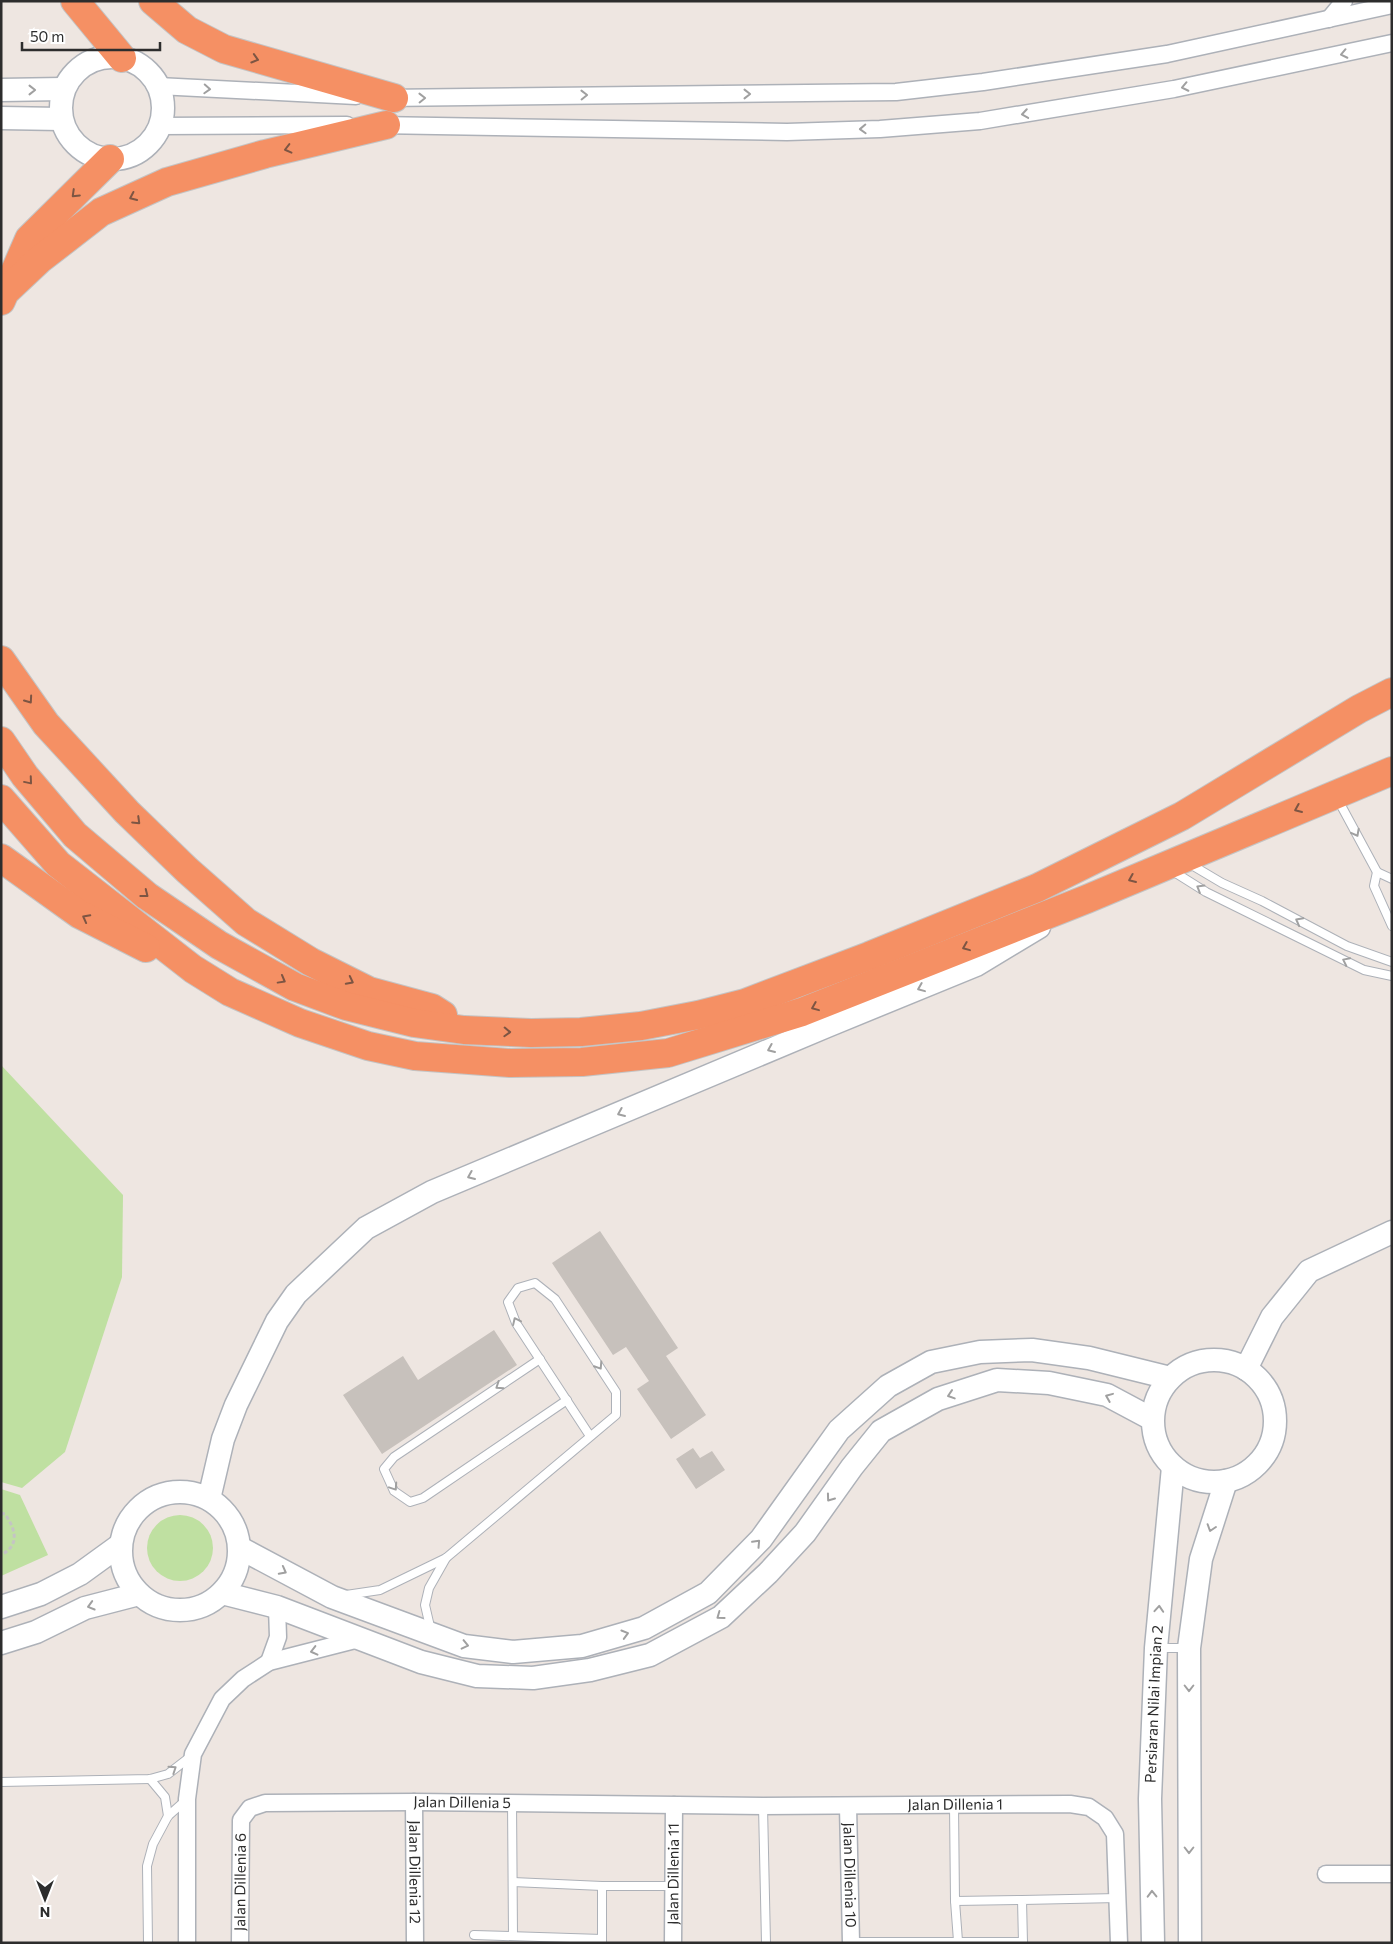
<svg xmlns="http://www.w3.org/2000/svg" width="1393" height="1944" font-family="Commissioner,sans-serif">
<style>
.green{fill:#bfe0a1}
.building{fill:#c7c1bc}
.lines{fill:none;stroke-linecap:round;stroke-linejoin:round}
.lane-casing{stroke:#adb1b8;stroke-width:10}
.street-casing{stroke:#adb1b8;stroke-width:19}
.secondary-casing{stroke:#adb1b8;stroke-width:25}
.highway-casing{stroke:#c4c4c4;stroke-width:30}
.path{stroke:#c4c4c4;stroke-width:3;stroke-dasharray:4 2.5;stroke-linecap:butt}
.lane{stroke:#fff;stroke-width:8}
.street{stroke:#fff;stroke-width:16}
.secondary{stroke:#fff;stroke-width:22}
.highway{stroke:#f59064;stroke-width:28}
.oneway{stroke:#a0a0a0}
.oneway2{stroke:#7d5543}
.labels{text-anchor:middle;stroke-width:4.5;stroke-linejoin:round;paint-order:stroke}
.street-label{font-size:15px;fill:#2d2d2d;stroke:#fff}
</style>
<rect width="100%" height="100%" fill="#eee6e1"/>
<g class="green">
<path d="M 1,1065 L 123,1195 L 122,1277 L 65,1452 L 22,1488 L 1,1482 Z"/>
<path d="M 1,1489 L 20,1495 L 48,1555 L 1,1576 Z"/>
<circle cx="180" cy="1548" r="33"/>
</g>
<g class="building">
<path d="M 600,1231 L 678,1348 L 666,1356 L 706,1415 L 671,1439 L 637,1389 L 649,1381 L 626,1347 L 613,1355 L 552,1263 Z"/>
<path d="M 494,1330 L 517,1365 L 382,1454 L 343,1395 L 403,1356 L 418,1380 Z"/>
<path d="M 693,1448 L 700,1458 L 712,1451 L 725,1470 L 696,1489 L 676,1459 Z"/>
</g>
<g class="lines">
<defs>
<g id="lane">
<path d="M 1337,798 L 1377,872 L 1392,879"/>
<path d="M 1190,864 L 1222,883 L 1262,901 L 1347,946 L 1392,962"/>
<path d="M 1171,870 L 1206,892 L 1364,970 L 1392,976"/>
<path d="M 1377,872 L 1374,886 L 1392,926"/>
<path d="M 540,1359 L 394,1457 L 384,1469 L 394,1491 L 410,1502 L 423,1498 L 567,1400"/>
<path d="M 346,1595 L 380,1590 L 446,1558 L 616,1415 L 616,1392 L 555,1299 L 535,1283 L 518,1288 L 508,1302 L 516,1323 L 590,1436"/>
<path d="M 431,1631 L 425,1605 L 429,1588 L 446,1558"/>
<path d="M 1159,1648 L 1187,1648"/>
<path d="M 150,1779 L 165,1797 L 168,1816"/>
<path d="M 1,1782 L 150,1779 L 168,1774 L 190,1757"/>
<path d="M 512,1802 L 513,1936"/>
<path d="M 954,1805 L 955,1901 L 1022,1900"/>
<path d="M 763,1806 L 766,1943"/>
<path d="M 513,1882 L 602,1886"/>
<path d="M 955,1901 L 958,1941"/>
<path d="M 474,1935 L 602,1939 L 602,1943"/>
<path d="M 602,1939 L 602,1886 L 674,1886"/>
<path d="M 851,1942 L 1023,1942"/>
<path d="M 148,1943 L 147,1866 L 153,1844 L 168,1816 L 186,1800"/>
<path d="M 1023,1943 L 1022,1900 L 1118,1898"/>
</g>
<g id="street">
<path d="M 1329,19 L 1344,1"/>
<path d="M 158,86 L 356,96"/>
<path d="M 385,98 L 896,92 L 983,82 L 1167,54 L 1392,5"/>
<path d="M 377,125 L 787,132 L 880,129 L 980,121 L 1174,89 L 1392,43"/>
<path d="M 160,126 L 347,125"/>
<path d="M 269,1662 L 278,1637 L 277,1607"/>
<path id="s1" d="M 414,1802 L 415,1943"/>
<path id="s2" d="M 848,1806 L 851,1943"/>
<path d="M 1326,1874 L 1392,1874"/>
<path d="M 187,1943 L 187,1799 L 193,1754 L 222,1699 L 243,1679 L 269,1662 L 359,1639"/>
<path id="s3" d="M 240,1943 L 241,1820 L 250,1808 L 265,1803 L 414,1802 L 763,1806 L 1070,1804 L 1089,1807 L 1105,1818 L 1115,1834 L 1119,1943"/>
<path id="s4" d="M 673,1943 L 674,1805"/>
</g>
<g id="secondary">
<circle cx="112" cy="108" r="51"/>
<path d="M 1,90 L 63,89"/>
<path d="M 1,118 L 61,119"/>
<circle cx="1214" cy="1421" r="61"/>
<path d="M 1246,1369 L 1272,1317 L 1309,1271 L 1392,1232"/>
<circle cx="180" cy="1551" r="59"/>
<path d="M 209,1499 L 223,1439 L 236,1405 L 277,1321 L 296,1294 L 366,1228 L 432,1192 L 827,1026 L 976,965 L 1039,927"/>
<path d="M 240,1548 L 332,1597 L 464,1646 L 513,1652 L 582,1646 L 644,1628 L 708,1593 L 761,1539 L 839,1430 L 888,1386 L 931,1362 L 980,1352 L 1032,1350 L 1089,1358 L 1170,1378"/>
<path d="M 222,1593 L 277,1607 L 421,1662 L 477,1676 L 533,1678 L 590,1670 L 650,1655 L 721,1617 L 768,1573 L 805,1533 L 852,1467 L 881,1431 L 938,1399 L 997,1380 L 1049,1383 L 1107,1395 L 1152,1419"/>
<path d="M 1,1607 L 41,1594 L 80,1574 L 120,1545"/>
<path d="M 1,1643 L 36,1632 L 85,1608 L 139,1594"/>
<path id="s5" d="M 1153,1943 L 1150,1799 L 1156,1648 L 1173,1467"/>
<path d="M 1190,1943 L 1189,1648 L 1201,1559 L 1226,1481"/>
</g>
<g id="highway">
<path d="M 75,1 L 122,58"/>
<path d="M 153,1 L 187,30 L 224,49 L 394,98"/>
<path d="M 12,278 L 29,239 L 110,159"/>
<path d="M 1,301 L 5,292 L 39,260 L 101,212 L 167,182 L 265,154 L 386,125"/>
<path d="M 1,660 L 46,724 L 127,812 L 187,870 L 246,922 L 311,962 L 369,991 L 432,1008 L 443,1015"/>
<path d="M 1,741 L 25,776 L 75,835 L 147,896 L 219,945 L 295,987 L 346,1006 L 414,1023 L 464,1030 L 531,1033 L 581,1032 L 641,1026 L 698,1015 L 745,1003 L 869,956 L 1037,888 L 1182,816 L 1359,709 L 1392,692"/>
<path d="M 1,799 L 58,864 L 193,969 L 230,992 L 300,1023 L 368,1046 L 415,1056 L 510,1063 L 582,1062 L 668,1053 L 802,1012 L 1087,899 L 1392,771"/>
<path d="M 1,858 L 79,914 L 146,948"/>
</g>
</defs>
<use href="#lane" class="lane-casing"/>
<use href="#street" class="street-casing"/>
<use href="#secondary" class="secondary-casing"/>
<use href="#highway" class="highway-casing"/>
<path class="path" d="M 1,1513 L 5,1514 C 16,1530 20,1545 1,1555"/>
<use href="#lane" class="lane"/>
<use href="#street" class="street"/>
<use href="#secondary" class="secondary"/>
<use href="#highway" class="highway"/>
</g>
<defs><path id="oneway-chevron" d="M-2-3.5L2.5 0L-2 3.5" fill="none" stroke-width="1.6" stroke-linecap="round" stroke-linejoin="round" transform="scale(1.25)"/></defs>
<g class="oneway">
<use href="#oneway-chevron" transform="translate(1344 54) rotate(168)"/>
<use href="#oneway-chevron" transform="translate(1185 87) rotate(168)"/>
<use href="#oneway-chevron" transform="translate(207 89) rotate(3)"/>
<use href="#oneway-chevron" transform="translate(32 90)"/>
<use href="#oneway-chevron" transform="translate(747 94)"/>
<use href="#oneway-chevron" transform="translate(584 95) rotate(-1)"/>
<use href="#oneway-chevron" transform="translate(422 98) rotate(-1)"/>
<use href="#oneway-chevron" transform="translate(1025 114) rotate(171)"/>
<use href="#oneway-chevron" transform="translate(863 129) rotate(178)"/>
<use href="#oneway-chevron" transform="translate(1356 833) rotate(62)"/>
<use href="#oneway-chevron" transform="translate(1200 888) rotate(-149)"/>
<use href="#oneway-chevron" transform="translate(1299 921) rotate(-152)"/>
<use href="#oneway-chevron" transform="translate(1346 961) rotate(-154)"/>
<use href="#oneway-chevron" transform="translate(921 988) rotate(158)"/>
<use href="#oneway-chevron" transform="translate(771 1049) rotate(157)"/>
<use href="#oneway-chevron" transform="translate(621 1113) rotate(157)"/>
<use href="#oneway-chevron" transform="translate(471 1176) rotate(157)"/>
<use href="#oneway-chevron" transform="translate(516 1321) rotate(-115)"/>
<use href="#oneway-chevron" transform="translate(599 1366) rotate(57)"/>
<use href="#oneway-chevron" transform="translate(499 1386) rotate(146)"/>
<use href="#oneway-chevron" transform="translate(951 1395) rotate(162)"/>
<use href="#oneway-chevron" transform="translate(1109 1397) rotate(-158)"/>
<use href="#oneway-chevron" transform="translate(394 1487) rotate(56)"/>
<use href="#oneway-chevron" transform="translate(830 1498) rotate(126)"/>
<use href="#oneway-chevron" transform="translate(1211 1528) rotate(108)"/>
<use href="#oneway-chevron" transform="translate(757 1543) rotate(-47)"/>
<use href="#oneway-chevron" transform="translate(283 1571) rotate(28)"/>
<use href="#oneway-chevron" transform="translate(91 1606) rotate(164)"/>
<use href="#oneway-chevron" transform="translate(1159 1609) rotate(-86)"/>
<use href="#oneway-chevron" transform="translate(720 1616) rotate(144)"/>
<use href="#oneway-chevron" transform="translate(625 1634) rotate(-16)"/>
<use href="#oneway-chevron" transform="translate(465 1645) rotate(13)"/>
<use href="#oneway-chevron" transform="translate(314 1651) rotate(166)"/>
<use href="#oneway-chevron" transform="translate(1189 1688) rotate(90)"/>
<use href="#oneway-chevron" transform="translate(173 1769) rotate(-34)"/>
<use href="#oneway-chevron" transform="translate(1189 1850) rotate(90)"/>
<use href="#oneway-chevron" transform="translate(1152 1894) rotate(-91)"/>
</g>
<g class="oneway2">
<use href="#oneway-chevron" transform="translate(255 59) rotate(17)"/>
<use href="#oneway-chevron" transform="translate(288 149) rotate(166)"/>
<use href="#oneway-chevron" transform="translate(75 194) rotate(136)"/>
<use href="#oneway-chevron" transform="translate(133 197) rotate(155)"/>
<use href="#oneway-chevron" transform="translate(29 700) rotate(55)"/>
<use href="#oneway-chevron" transform="translate(29 781) rotate(50)"/>
<use href="#oneway-chevron" transform="translate(1298 809) rotate(157)"/>
<use href="#oneway-chevron" transform="translate(137 821) rotate(44)"/>
<use href="#oneway-chevron" transform="translate(1132 879) rotate(157)"/>
<use href="#oneway-chevron" transform="translate(145 894) rotate(38)"/>
<use href="#oneway-chevron" transform="translate(86 918) rotate(-152)"/>
<use href="#oneway-chevron" transform="translate(966 947) rotate(158)"/>
<use href="#oneway-chevron" transform="translate(282 980) rotate(29)"/>
<use href="#oneway-chevron" transform="translate(350 981) rotate(27)"/>
<use href="#oneway-chevron" transform="translate(815 1007) rotate(158)"/>
<use href="#oneway-chevron" transform="translate(507 1032) rotate(2)"/>
</g>
<g class="labels">
<g class="street-label">
<text dy="5" stroke="none"><textPath href="#s5" startOffset="239">Persiaran Nilai Impian 2</textPath></text>
<text dy="5" stroke="none"><textPath href="#s3" startOffset="351">Jalan Dillenia 5</textPath></text>
<text dy="5" stroke="none"><textPath href="#s3" startOffset="844">Jalan Dillenia 1</textPath></text>
<text dy="5" stroke="none"><textPath href="#s1" startOffset="70">Jalan Dillenia 12</textPath></text>
<text dy="5" stroke="none"><textPath href="#s4" startOffset="69">Jalan Dillenia 11</textPath></text>
<text dy="5" stroke="none"><textPath href="#s2" startOffset="69">Jalan Dillenia 10</textPath></text>
<text dy="5" stroke="none"><textPath href="#s3" startOffset="61">Jalan Dillenia 6</textPath></text>
</g>
</g>
<rect width="1393" height="1944" fill="none" stroke="#2d2d2d" stroke-width="5"/>
<g transform="translate(45 1899) rotate(180)" stroke="#ffffff" stroke-width="4" paint-order="stroke">
<path d="M0-4L9 19L0 12L-9 19Z" fill="#2d2d2d"/>
<text y="-8" font-size="14" font-weight="bold" text-anchor="middle" fill="#2d2d2d">N</text>
</g>
<path d="M22 42v8h138v-8" fill="none" stroke="#2d2d2d" stroke-width="2.5"/>
<text x="30" y="42" font-size="15" fill="#2d2d2d" stroke="#ffffff" stroke-width="4" paint-order="stroke">50 m</text>
</svg>
